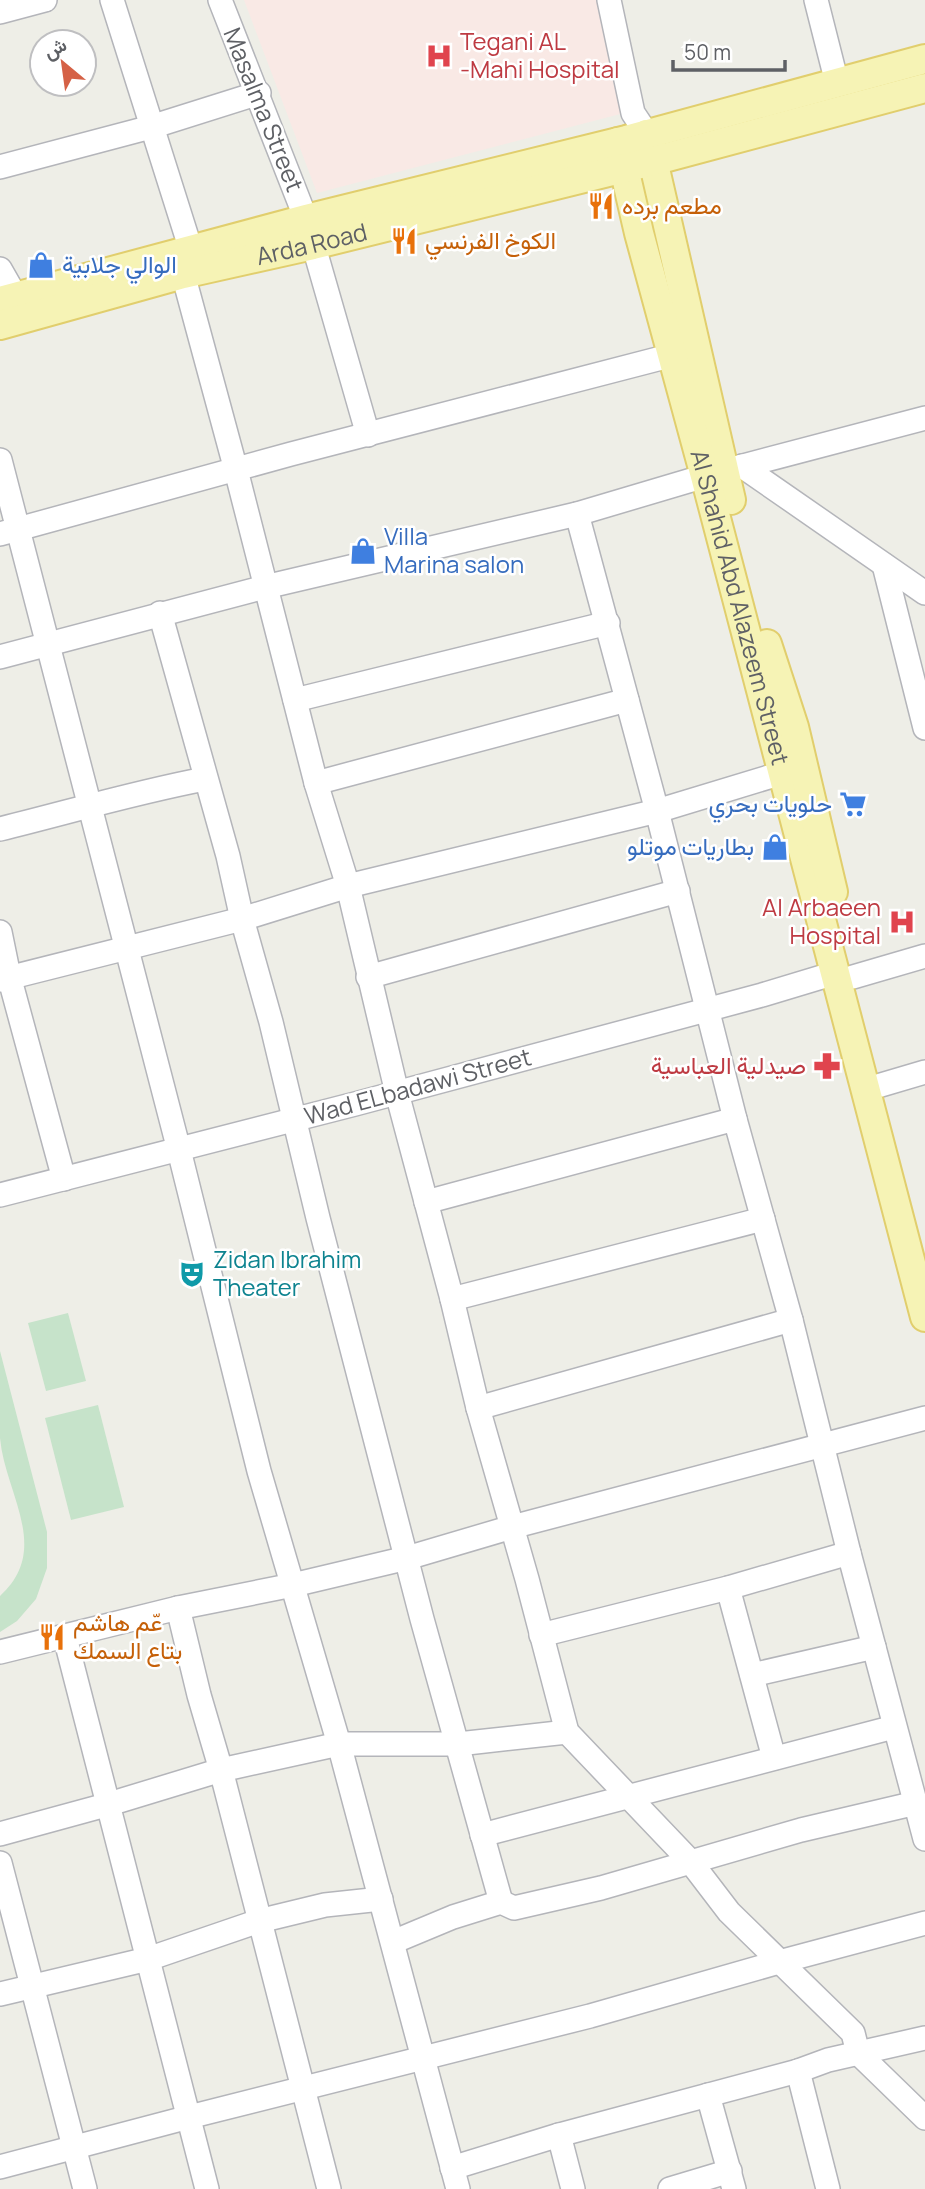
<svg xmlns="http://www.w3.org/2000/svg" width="925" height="2189" font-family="Manrope,Vazirmatn,sans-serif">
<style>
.medical{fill:#f9e9e5}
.green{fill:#c6e3ca}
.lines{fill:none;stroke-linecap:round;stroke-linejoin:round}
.minor-casing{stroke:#b4b5ba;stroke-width:26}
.major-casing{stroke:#e1ce6d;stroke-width:32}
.minor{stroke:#fff;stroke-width:23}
.major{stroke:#f6f3b5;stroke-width:28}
.labels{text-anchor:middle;stroke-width:5;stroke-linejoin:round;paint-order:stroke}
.health-label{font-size:24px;fill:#be3a42;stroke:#fff;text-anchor:end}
.street-label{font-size:24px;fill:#5e6065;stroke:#fff}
.food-label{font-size:24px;fill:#c56008;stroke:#fff;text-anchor:start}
.shop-label{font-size:24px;fill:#366cbe;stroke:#fff;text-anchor:start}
.culture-label{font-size:24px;fill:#0d838f;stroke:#fff;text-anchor:start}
</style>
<rect width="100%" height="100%" fill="#eeeee7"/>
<path class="medical" d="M 244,0 L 598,0 L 628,112 L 317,193 Z"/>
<g class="green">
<path d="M 68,1313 L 86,1381 L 46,1391 L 28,1323 Z"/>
<path d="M 0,1351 L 47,1532 L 47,1568 L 36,1599 L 17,1621 L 0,1632 L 0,1596 C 52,1549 5,1494 0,1438 C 0,1410 0,1380 0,1351 Z"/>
<path d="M 98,1405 L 124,1507 L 71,1520 L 45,1418 Z"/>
</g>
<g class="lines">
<defs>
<g id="minor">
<path d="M 112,0 L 191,250"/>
<path d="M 220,0 L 306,219 L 368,435"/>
<path d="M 609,0 L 633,113 L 647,134"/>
<path d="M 816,0 L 837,83"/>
<path d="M 0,12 L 45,0"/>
<path d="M 0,167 L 151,127 L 259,93"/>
<path d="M 0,269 L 16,297"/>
<path d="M 183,274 L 236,470 L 316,783 L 348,886 L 397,1093 L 452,1299 L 478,1408 L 527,1579 L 567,1732 L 690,1861 L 729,1912 L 853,2033 L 858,2053 L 925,2118"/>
<path d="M 0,460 L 179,1150 L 259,1471 L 339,1744 L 458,2189"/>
<path d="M 742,466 L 925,593"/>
<path d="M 577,514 L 657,811 L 735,1119 L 791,1320 L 849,1553 L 925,1839"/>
<path d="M 0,534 L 291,454 L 673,355"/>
<path d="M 884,565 L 925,728"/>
<path d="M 160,613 L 228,856 L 242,919 L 271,1022 L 318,1218 L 422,1619 L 501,1902"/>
<path d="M 0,657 L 265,587 L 577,514 L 705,476 L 925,418"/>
<path d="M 295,700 L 608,623"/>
<path d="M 316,783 L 627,700"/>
<path d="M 0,829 C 69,812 136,792 205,779"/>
<path d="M 0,932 L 9,976 L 64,1179"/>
<path d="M 368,977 L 678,891"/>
<path d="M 853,977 L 925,956"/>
<path d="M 0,980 L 242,919 L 348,886 L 657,811 L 782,773"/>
<path d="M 881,1085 L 925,1072"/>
<path d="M 0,1195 L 355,1104 L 762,995 L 835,973"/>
<path d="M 426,1202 L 735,1119"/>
<path d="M 452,1299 L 763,1219"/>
<path d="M 478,1408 L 791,1320"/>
<path d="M 728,1588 L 774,1758"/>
<path d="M 178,1608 L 199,1695 L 221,1770 L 329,2189"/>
<path d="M 541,1635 L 728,1588 L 849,1553"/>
<path d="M 65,1637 C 111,1821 159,2005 207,2189"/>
<path d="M 0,1652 L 178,1608 L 293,1585 L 407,1558 L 512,1527 L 925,1418"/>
<path d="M 752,1675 L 874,1647"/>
<path d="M 0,1834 L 106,1805 L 221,1770 L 339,1744 L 458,1744 L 567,1732"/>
<path d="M 482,1835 L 894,1727"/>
<path d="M 0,1863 L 85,2189"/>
<path d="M 393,1942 L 453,1917 L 501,1902 L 514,1908 L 601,1888 L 801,1830 L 916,1803"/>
<path d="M 0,1994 L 148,1959 L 259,1921 L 325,1905 L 381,1899"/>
<path d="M 798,2071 L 828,2189"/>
<path d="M 708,2095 L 734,2189"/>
<path d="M 559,2135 L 573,2189"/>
<path d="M 0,2167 L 189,2117 L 590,2016 L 779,1962 L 925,1923"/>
<path d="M 452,2168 L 559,2135 L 798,2071 L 828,2060 L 925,2038"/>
<path d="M 670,2189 L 730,2171"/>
</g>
<g id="major">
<path d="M 647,134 L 731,500"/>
<path id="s1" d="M 618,142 L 639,233 L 705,476 L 925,1317"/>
<path d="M 0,301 L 306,219 L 626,140 L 925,59"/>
<path id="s2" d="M 0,325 L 183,274 L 313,245 L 653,161 L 925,88"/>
<path d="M 767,644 L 794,727 L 833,892"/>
</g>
</defs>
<use href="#minor" class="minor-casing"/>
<use href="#major" class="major-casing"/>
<use href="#minor" class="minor"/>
<use href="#major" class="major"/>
</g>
<defs>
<symbol id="hospital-bare" viewBox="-9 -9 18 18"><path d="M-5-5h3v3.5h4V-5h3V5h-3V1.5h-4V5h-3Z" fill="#e0444e" stroke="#fff" stroke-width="2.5" paint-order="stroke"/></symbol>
<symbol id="restaurant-bare" viewBox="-9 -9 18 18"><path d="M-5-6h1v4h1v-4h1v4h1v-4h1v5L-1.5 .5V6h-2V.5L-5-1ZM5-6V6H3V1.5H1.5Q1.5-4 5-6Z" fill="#e8710a" stroke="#fff" stroke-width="2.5" paint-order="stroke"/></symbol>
<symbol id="shop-bare" viewBox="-9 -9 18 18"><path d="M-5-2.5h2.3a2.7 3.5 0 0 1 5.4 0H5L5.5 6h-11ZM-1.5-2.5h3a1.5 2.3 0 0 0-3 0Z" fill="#3f7fe0" stroke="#fff" stroke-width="2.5" paint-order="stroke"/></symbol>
<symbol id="supermarket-bare" viewBox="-9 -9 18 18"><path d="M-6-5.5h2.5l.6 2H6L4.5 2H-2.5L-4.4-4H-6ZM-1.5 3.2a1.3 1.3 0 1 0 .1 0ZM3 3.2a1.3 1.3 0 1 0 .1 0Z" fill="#3f7fe0" stroke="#fff" stroke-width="2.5" paint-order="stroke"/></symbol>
<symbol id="pharmacy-bare" viewBox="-9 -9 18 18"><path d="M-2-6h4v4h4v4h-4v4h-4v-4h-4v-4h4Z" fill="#e0444e" stroke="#fff" stroke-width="2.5" paint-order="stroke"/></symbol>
<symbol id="theatre-bare" viewBox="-9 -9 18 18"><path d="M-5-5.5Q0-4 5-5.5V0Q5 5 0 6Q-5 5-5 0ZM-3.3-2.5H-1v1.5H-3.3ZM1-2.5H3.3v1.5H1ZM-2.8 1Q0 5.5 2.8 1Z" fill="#0f9aa8" stroke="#fff" stroke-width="2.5" paint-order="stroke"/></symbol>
</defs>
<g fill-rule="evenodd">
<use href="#hospital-bare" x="420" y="37" width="38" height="38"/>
<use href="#restaurant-bare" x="582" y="187" width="38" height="38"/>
<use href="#restaurant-bare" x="385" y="222" width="38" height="38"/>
<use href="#shop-bare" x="22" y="246" width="38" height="38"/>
<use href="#shop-bare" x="344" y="532" width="38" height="38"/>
<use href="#supermarket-bare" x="834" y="785" width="38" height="38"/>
<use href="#shop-bare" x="756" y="828" width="38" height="38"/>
<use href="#hospital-bare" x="883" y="903" width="38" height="38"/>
<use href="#pharmacy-bare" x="808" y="1047" width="38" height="38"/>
<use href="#theatre-bare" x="173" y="1255" width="38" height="38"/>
<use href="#restaurant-bare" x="33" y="1618" width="38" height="38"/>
</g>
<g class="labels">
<g class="health-label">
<text x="460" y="50" text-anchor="start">Tegani AL<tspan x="460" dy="28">-Mahi Hospital</tspan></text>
<text x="881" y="916">Al Arbaeen<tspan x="881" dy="28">Hospital</tspan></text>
<text x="806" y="1074">صيدلية العباسية</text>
</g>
<g class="street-label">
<text transform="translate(263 110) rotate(68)" y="8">Masalma Street</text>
<text dy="8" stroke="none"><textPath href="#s2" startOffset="322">Arda Road</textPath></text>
<text dy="8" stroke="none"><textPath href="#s1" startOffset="481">Al Shahid Abd Alazeem Street</textPath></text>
<text transform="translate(418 1087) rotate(-15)" y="8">Wad ELbadawi Street</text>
</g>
<g class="food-label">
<text x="622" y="214">مطعم برده</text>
<text x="425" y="249">الكوخ الفرنسي</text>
<text x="73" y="1631">عّم هاشم<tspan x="73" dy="28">بتاع السمك</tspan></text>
</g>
<g class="shop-label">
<text x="62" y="273">الوالي جلابية</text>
<text x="384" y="545">Villa<tspan x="384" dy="28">Marina salon</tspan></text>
<text x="832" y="812" text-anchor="end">حلويات بحري</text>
<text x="754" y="855" text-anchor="end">بطاريات موتلو</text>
</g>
<g class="culture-label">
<text x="213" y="1268">Zidan Ibrahim<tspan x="213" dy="28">Theater</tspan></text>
</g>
</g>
<g transform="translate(63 63) rotate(331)"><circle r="33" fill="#ffffff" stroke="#bfbfc1" stroke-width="2"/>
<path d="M0-5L12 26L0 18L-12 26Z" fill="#d56146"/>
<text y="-10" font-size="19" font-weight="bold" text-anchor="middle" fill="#5e6065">ش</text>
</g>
<path d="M673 60v10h112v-10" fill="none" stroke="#5e6065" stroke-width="3.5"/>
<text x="684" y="60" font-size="21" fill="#5e6065" stroke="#ffffff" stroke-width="5" paint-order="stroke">50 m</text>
</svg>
